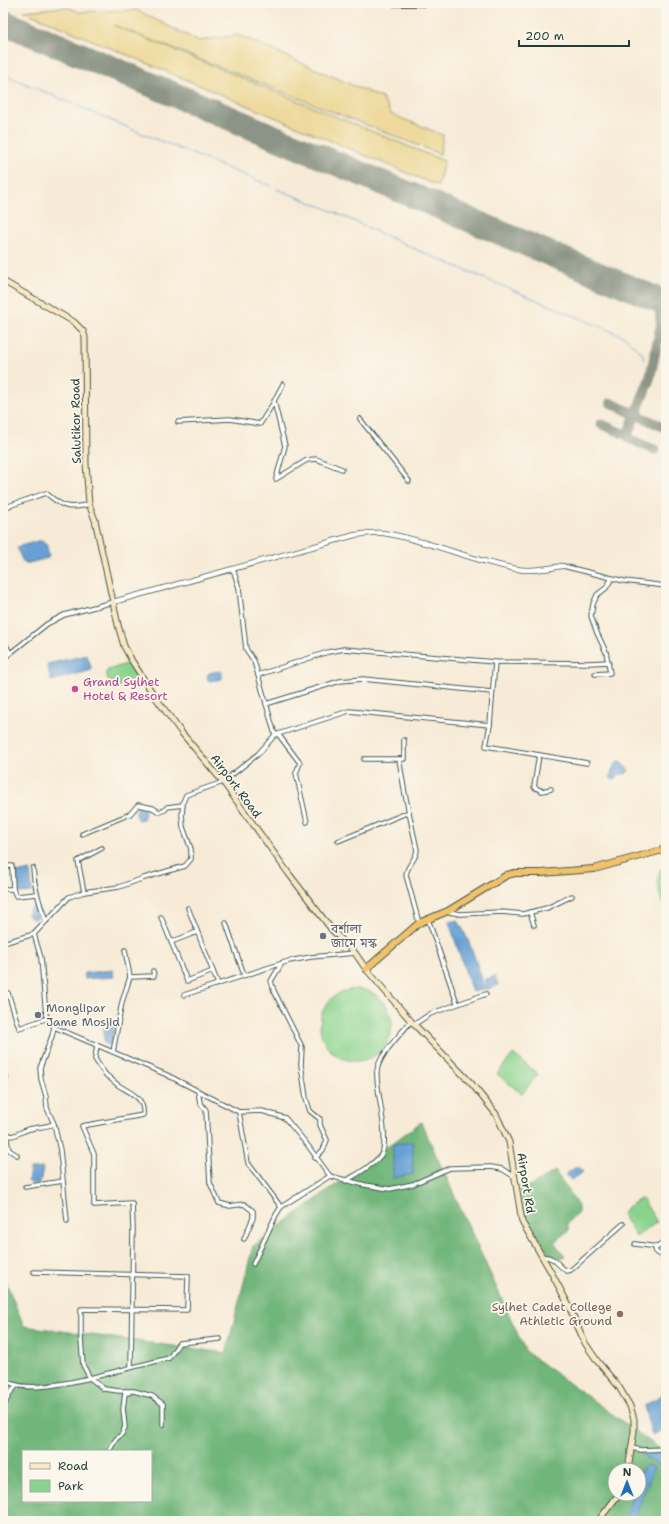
<svg xmlns="http://www.w3.org/2000/svg" width="669" height="1524" font-family="'Shantell Sans','Noto Sans Bengali',sans-serif">
<style>
.green{fill:#8ad38e;stroke:#548861}
.forest{fill:#6fb579;stroke:#477956;fill-rule:evenodd}
.sand{fill:#eeda9e;stroke:#868c69}
.water{fill:#68a0d6;stroke:#446e85}
.lines{fill:none;stroke-linecap:round;stroke-linejoin:round}
.stream{stroke:#68a0d6;stroke-width:1}
.taxiway{stroke:#8b9486;stroke-width:10}
.runway{stroke:#8b9486;stroke-width:25}
.minor-casing{stroke:#3f574c;stroke-width:5.5}
.tertiary-casing{stroke:#3f574c;stroke-width:6}
.secondary-casing{stroke:#3f574c;stroke-width:7}
.trunk-casing{stroke:#3f574c;stroke-width:8}
.minor{stroke:#fff;stroke-width:3.5}
.tertiary{stroke:#fff;stroke-width:4.5}
.secondary{stroke:#fae7c3;stroke-width:5}
.trunk{stroke:#f2c26a;stroke-width:6}
.hotel-dot{fill:#d1479c;stroke:#fbf7ec;stroke-width:1.5}
.worship-dot{fill:#6b7280;stroke:#fbf7ec;stroke-width:1.5}
.education-dot{fill:#8d6e63;stroke:#fbf7ec;stroke-width:1.5}
.labels{text-anchor:middle;stroke-width:3.5;stroke-linejoin:round;paint-order:stroke}
.street-label{font-size:12px;fill:#1f3d34;stroke:#fbf7ec}
.hotel-label{font-size:12px;fill:#b23c85;stroke:#fbf7ec;text-anchor:start}
.worship-label{font-size:12px;fill:#5b616d;stroke:#fbf7ec;text-anchor:start}
.education-label{font-size:12px;fill:#785e54;stroke:#fbf7ec;text-anchor:end}
</style>
<rect width="100%" height="100%" fill="#fbf7ec"/>
<filter id="ink" filterUnits="userSpaceOnUse"><feTurbulence type="fractalNoise" baseFrequency=".025" numOctaves="2"/><feDisplacementMap in="SourceGraphic" scale="8" xChannelSelector="R" yChannelSelector="G"/><feConvolveMatrix kernelMatrix="1 2 1 2 8 2 1 2 1" color-interpolation-filters="sRGB"/></filter>
<filter id="wash" filterUnits="userSpaceOnUse"><feTurbulence type="fractalNoise" baseFrequency=".012" numOctaves="4" result="noise"/><feDisplacementMap in="SourceGraphic" scale="16" xChannelSelector="R" yChannelSelector="G"/><feGaussianBlur stdDeviation="0.9" result="paint"/><feColorMatrix in="noise" values="0 0 0 0 0 0 0 0 0 0 0 0 0 0 0 0 0 1.4 0 .05"/><feComposite in="paint" operator="in"/></filter>
<g filter="url(#wash)">
<rect width="100%" height="100%" fill="#f7ebd7"/>
<g class="green">
<path d="M 129,663 L 138,675 L 137,679 L 117,687 L 111,688 L 106,673 L 108,670 Z"/>
<path d="M 666,865 L 666,912 C 661,897 650,875 666,865 Z"/>
<circle cx="356" cy="1025" r="36"/>
<path d="M 513,1054 L 538,1074 L 522,1094 L 497,1074 Z"/>
<path d="M 642,1198 L 657,1222 L 636,1237 L 622,1214 L 627,1207 Z"/>
</g>
<g class="forest">
<path d="M 421,1122 L 526,1352 L 666,1453 L 666,1521 L 3,1521 L 3,1275 L 24,1326 L 226,1353 L 253,1246 ZM 23,1451 L 151,1451 L 151,1501 L 23,1501 ZM 615,1470 L 639,1470 L 639,1494 L 615,1494 Z"/>
<path d="M 555,1171 L 578,1206 L 578,1213 L 567,1224 L 569,1230 L 554,1242 L 565,1256 L 558,1261 L 550,1255 L 528,1223 L 522,1208 L 519,1186 L 531,1186 Z"/>
</g>
<path class="sand" d="M 67,7 L 79,12 L 137,10 L 198,41 L 238,35 L 382,98 L 391,114 L 443,135 L 440,154 L 113,25 L 444,161 L 438,186 L 23,11 Z"/>
<g class="water">
<path d="M 38,541 L 42,541 L 46,543 L 49,555 L 48,558 L 25,564 L 22,560 L 17,547 Z"/>
<path d="M 87,655 L 92,670 L 51,681 L 47,664 Z"/>
<path d="M 219,671 L 222,672 L 222,679 L 209,681 L 208,680 L 207,676 L 209,673 Z"/>
<path d="M 619,761 L 621,761 L 629,771 L 626,774 L 620,774 L 615,779 L 611,779 C 610,774 614,764 619,761 Z"/>
<path d="M 139,806 L 144,807 L 145,813 L 143,819 L 138,820 L 136,815 L 136,810 Z"/>
<path d="M 30,870 L 32,892 L 20,893 L 16,873 Z"/>
<circle cx="34" cy="913" r="6"/>
<path d="M 458,920 C 470,941 478,965 484,989 L 472,992 L 449,922 Z"/>
<path d="M 113,970 L 114,977 L 85,979 L 84,973 Z"/>
<path d="M 495,976 L 498,985 L 486,990 L 484,980 Z"/>
<path d="M 106,1025 L 114,1026 L 112,1043 L 108,1045 L 104,1043 L 104,1026 Z"/>
<path d="M 413,1142 L 413,1174 L 393,1178 L 393,1144 Z"/>
<path d="M 578,1166 L 583,1172 L 571,1180 L 566,1174 Z"/>
<path d="M 43,1168 L 40,1183 L 32,1184 L 28,1181 L 30,1169 Z"/>
<path d="M 666,1392 L 666,1428 L 652,1435 L 644,1406 Z"/>
<path d="M 643,1451 L 666,1451 L 666,1469 L 642,1456 Z"/>
<path d="M 645,1465 L 654,1467 L 634,1520 L 627,1518 L 627,1512 L 633,1494 L 639,1494 L 639,1477 Z"/>
</g>
<g class="lines">
<g class="stream">
<path d="M 3,74 L 131,129 L 271,186"/>
<path d="M 277,189 L 325,208 L 424,253 L 625,337 L 642,353 L 644,359"/>
</g>
<g class="taxiway">
<path d="M 611,403 L 632,413 L 638,409"/>
<path d="M 638,410 L 639,416 L 664,427"/>
<path d="M 601,424 L 624,434 L 629,431 L 628,437 L 630,439 L 655,450"/>
<path d="M 629,431 L 650,378 L 661,324 L 659,306 L 651,296"/>
</g>
<path class="runway" d="M 3,22 L 666,303"/>
</g>
</g>
<g filter="url(#ink)">
<g class="lines">
<defs>
<g id="minor">
<path d="M 283,384 L 274,401 L 285,446 L 276,479 L 307,460 L 316,459 L 342,469"/>
<path d="M 360,419 L 409,481"/>
<path d="M 178,422 L 230,419 L 260,424 L 274,402"/>
<path d="M 3,508 L 46,493 C 62,507 69,510 89,504"/>
<path d="M 563,566 L 624,581 L 666,586"/>
<path d="M 233,569 L 239,588 L 246,649 L 254,661 L 275,735"/>
<path d="M 3,639 L 10,653"/>
<path d="M 3,659 L 47,624 L 64,615 L 113,602"/>
<path d="M 495,662 L 490,725 L 486,746 L 587,763"/>
<path d="M 595,674 L 610,673 L 606,652 L 597,633 L 591,616 L 593,604 L 597,595 L 606,588 L 612,578"/>
<path d="M 258,675 L 328,652 L 344,649 L 495,662 L 589,663 L 609,662"/>
<path d="M 266,704 L 340,681 L 363,679 L 492,692"/>
<path d="M 490,725 L 349,711 L 275,735 L 258,754 L 223,782 L 186,795 L 183,802 L 182,815 L 183,827 L 191,849 L 191,859 L 185,866 L 144,878 L 119,887 L 84,892 L 69,897 L 34,934 L 41,958 L 46,1015 L 54,1027 L 167,1075 L 239,1112 L 248,1163 L 281,1207 L 330,1176 L 365,1185 L 390,1189 L 413,1184 L 450,1168 L 491,1167 L 502,1169 L 515,1177"/>
<path d="M 278,734 L 300,763 L 296,773 L 307,822"/>
<path d="M 404,740 L 404,759 L 399,759 L 405,794 L 417,850 C 416,860 407,865 406,875 L 419,923"/>
<path d="M 539,755 L 534,787 L 542,791 L 551,789"/>
<path d="M 364,759 L 399,759"/>
<path d="M 82,834 L 130,814 L 138,805 L 153,808 L 159,812 L 165,810 L 167,807 L 183,805"/>
<path d="M 338,841 L 409,812"/>
<path d="M 3,866 L 12,866 L 13,889 L 16,896 L 37,894"/>
<path d="M 33,868 C 34,887 39,903 46,921"/>
<path d="M 3,889 L 13,889"/>
<path d="M 84,892 L 78,861 L 102,848"/>
<path d="M 188,908 L 218,984"/>
<path d="M 449,912 L 460,914 L 501,912 L 523,914 L 547,908 L 572,896"/>
<path d="M 530,912 L 534,925"/>
<path d="M 161,917 L 187,981 L 213,971"/>
<path d="M 428,919 L 457,1003"/>
<path d="M 226,923 L 244,975"/>
<path d="M 171,942 L 197,932"/>
<path d="M 3,943 L 34,934"/>
<path d="M 125,950 L 130,977"/>
<path d="M 282,963 L 271,981 L 274,991 L 302,1047 L 301,1065 L 306,1098 L 310,1111 L 320,1119 L 320,1125 L 327,1140 L 323,1150 L 315,1158"/>
<path d="M 3,995 L 8,993 L 19,1028 L 48,1018"/>
<path d="M 184,995 L 289,961 L 311,957 L 355,953"/>
<path d="M 415,1024 L 430,1014 L 486,994"/>
<path d="M 54,1027 L 52,1036 L 40,1068 L 41,1079 L 46,1096 L 47,1108 L 54,1124 L 60,1150 L 67,1221"/>
<path d="M 97,1045 L 95,1059 C 98,1064 102,1070 106,1075 C 110,1078 114,1082 118,1085 C 130,1093 145,1097 143,1115 L 82,1126 L 94,1154 L 94,1205 L 132,1203 L 133,1228 L 131,1367"/>
<path d="M 113,1052 L 122,1002 L 130,977 L 154,976 L 153,971"/>
<path d="M 3,1071 L 6,1078 L 3,1082"/>
<path d="M 198,1091 L 200,1103 L 206,1110 L 210,1183 L 219,1203 L 230,1206 L 244,1204 L 253,1211 L 253,1218 L 244,1239"/>
<path d="M 239,1112 L 262,1111 L 285,1118 L 306,1143 L 330,1176"/>
<path d="M 3,1124 L 5,1131 L 11,1136 C 18,1135 22,1131 29,1129 C 37,1127 46,1127 54,1124"/>
<path d="M 5,1131 L 9,1150 L 17,1155"/>
<path d="M 346,1181 C 357,1174 373,1166 381,1155 C 391,1140 375,1089 377,1071 C 378,1056 402,1033 411,1021"/>
<path d="M 25,1187 L 63,1181"/>
<path d="M 635,1244 L 658,1247 L 663,1242"/>
<path d="M 658,1247 L 655,1249 L 656,1252 L 666,1258"/>
<path d="M 542,1257 C 555,1255 558,1267 567,1271 L 571,1270 L 623,1224"/>
<path d="M 253,1264 L 276,1215 L 281,1207"/>
<path d="M 34,1272 L 188,1276 L 187,1310 L 81,1309 L 81,1339 L 83,1365 L 90,1378 L 169,1358 L 179,1343 L 220,1339"/>
<path d="M 3,1377 C 17,1396 71,1382 90,1378 L 104,1389 L 119,1391 L 134,1391 L 152,1396 L 163,1404 L 163,1425"/>
<path d="M 3,1408 L 10,1393 L 17,1385"/>
<path d="M 632,1448 L 641,1450 L 666,1449"/>
<path d="M 109,1451 L 116,1439 L 122,1434 L 125,1427 L 123,1409 L 125,1393 L 129,1393"/>
</g>
<path id="tertiary" d="M 113,602 L 355,535 C 364,534 374,532 383,533 C 429,540 471,561 517,569 C 532,572 548,568 563,566"/>
<g id="secondary">
<path d="M 3,281 L 74,322 L 83,331 L 85,337 L 86,464 L 89,504 L 95,520 L 118,625 L 124,646 L 132,661 L 153,694 L 181,732 L 223,782 L 289,874 L 332,930 L 355,953 L 366,969 L 411,1021 L 471,1083 L 496,1114 L 509,1142 L 522,1222 L 551,1272 L 567,1302 L 585,1343 L 598,1362 L 619,1387 L 630,1406 L 634,1419 L 634,1431 L 628,1470"/>
<path d="M 598,1521 L 619,1494"/>
</g>
<g id="trunk">
<path d="M 394,3 L 471,3"/>
<path d="M 366,969 L 419,923 L 448,911 L 507,875 L 515,873 L 541,873 L 594,869 L 666,849"/>
</g>
</defs>
<use href="#minor" class="minor-casing"/>
<use href="#tertiary" class="tertiary-casing"/>
<use href="#secondary" class="secondary-casing"/>
<use href="#trunk" class="trunk-casing"/>
<use href="#minor" class="minor"/>
<use href="#tertiary" class="tertiary"/>
<use href="#secondary" class="secondary"/>
<use href="#trunk" class="trunk"/>
</g>
</g>
<circle class="hotel-dot" cx="75" cy="689" r="4"/>
<g class="worship-dot">
<circle cx="323" cy="936" r="4"/>
<circle cx="38" cy="1015" r="4"/>
</g>
<circle class="education-dot" cx="620" cy="1314" r="4"/>
<g class="labels">
<g class="street-label">
<text transform="translate(76 421) rotate(-91)" y="4">Salutikor Road</text>
<text transform="translate(236 786) rotate(53)" y="4">Airport Road</text>
<text transform="translate(526 1183) rotate(81)" y="4">Airport Rd</text>
</g>
<g class="hotel-label">
<text x="83" y="686">Grand Sylhet<tspan x="83" dy="14">Hotel &amp; Resort</tspan></text>
</g>
<g class="worship-label">
<text x="331" y="933">বর্শালা<tspan x="331" dy="14">জামে মস্ক</tspan></text>
<text x="46" y="1012">Monglipar<tspan x="46" dy="14">Jame Mosjid</tspan></text>
</g>
<g class="education-label">
<text x="612" y="1311">Sylhet Cadet College<tspan x="612" dy="14">Athletic Ground</tspan></text>
</g>
</g>
<rect width="669" height="1524" fill="none" stroke="#fbf7ec" stroke-width="16"/>
<rect x="22" y="1450" width="130" height="52" fill="#fbf7ec" stroke="#a3ada2"/>
<rect x="30" y="1463" width="20" height="6" fill="#fae7c3" stroke="#a3ada2"/>
<text x="58" y="1470" font-size="12" fill="#1f3d34">Road</text>
<rect x="30" y="1480" width="20" height="12" fill="#8ad38e" stroke="#a3ada2"/>
<text x="58" y="1490" font-size="12" fill="#1f3d34">Park</text>
<g transform="translate(627 1482)"><circle r="19" fill="#fbf7ec" stroke="#a3ada2"/>
<path d="M0-3L7 15L0 10L-7 15Z" fill="#1f6fb2"/>
<text y="-6" font-size="11" font-weight="bold" text-anchor="middle" fill="#1f3d34">N</text>
</g>
<path d="M519 40v6h110v-6" fill="none" stroke="#1f3d34" stroke-width="2"/>
<text x="525" y="40" font-size="12" fill="#1f3d34" stroke="#fbf7ec" stroke-width="3" paint-order="stroke">200 m</text>
</svg>
